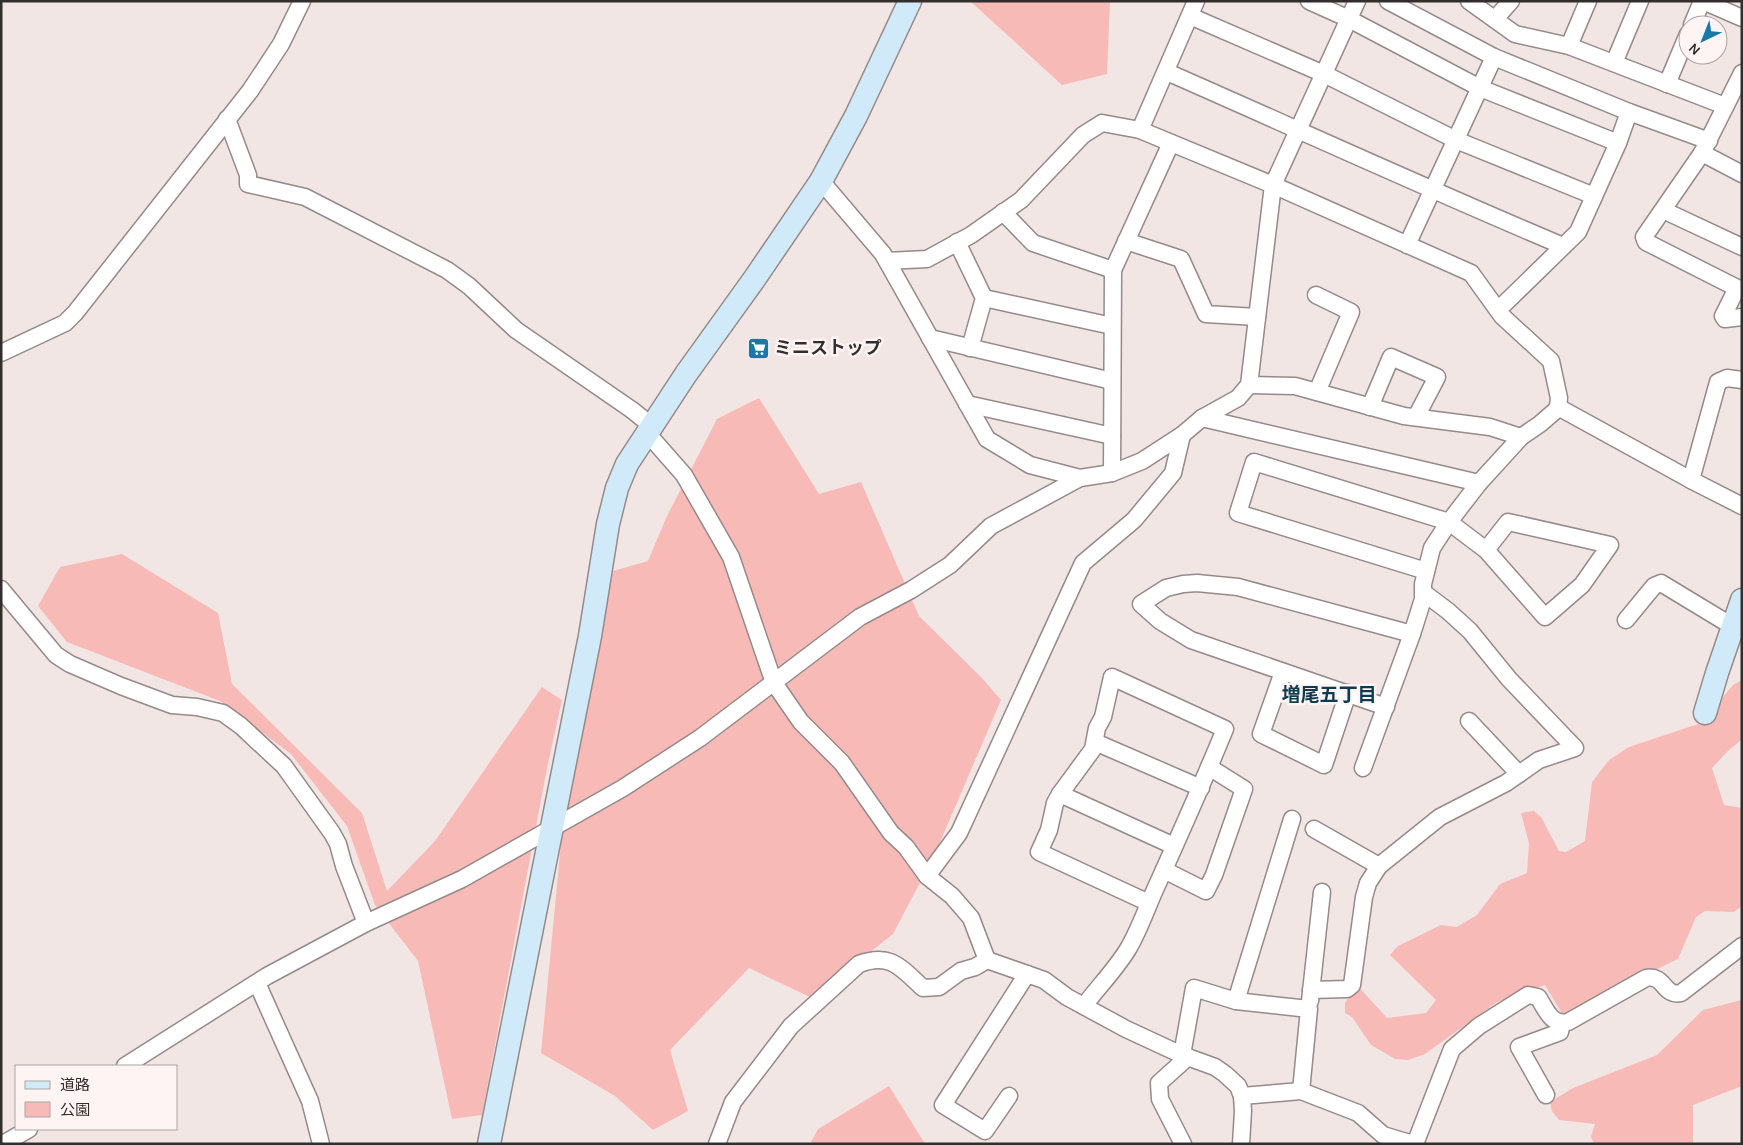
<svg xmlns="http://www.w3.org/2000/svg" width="1743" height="1145" font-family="Karla,'Noto Sans JP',sans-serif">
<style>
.green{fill:#f7bab6}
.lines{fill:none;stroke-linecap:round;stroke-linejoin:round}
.street-casing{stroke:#958a89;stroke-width:19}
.secondary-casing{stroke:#958a89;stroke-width:25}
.street{stroke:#fff;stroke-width:16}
.secondary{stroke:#d0eaf9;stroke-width:22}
.labels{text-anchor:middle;stroke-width:5;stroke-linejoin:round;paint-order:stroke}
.poi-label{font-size:18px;font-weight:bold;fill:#322e2e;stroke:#fef4f3;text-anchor:start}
.neighbourhood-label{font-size:19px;font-weight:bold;fill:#0f3b50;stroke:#fef4f3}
</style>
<rect width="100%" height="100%" fill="#f2e6e5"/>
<g class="green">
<path d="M 970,1 L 1110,1 L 1107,74 L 1062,85 Z"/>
<path d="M 759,398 L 819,494 L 861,482 L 919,616 L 982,678 L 1001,700 L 935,854 L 893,934 L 812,998 L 749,968 L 670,1050 L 688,1111 L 653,1130 L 615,1096 L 541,1053 L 561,843 L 613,571 L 648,561 L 666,518 L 717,419 Z"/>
<path d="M 122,554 L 218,613 L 232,684 L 362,813 L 387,891 L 435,841 L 542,687 L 562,700 L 547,768 L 482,1115 L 452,1119 L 418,961 L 375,905 L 347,826 L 291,754 L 220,701 L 67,642 L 38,606 L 60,567 Z"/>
<path d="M 1742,680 L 1742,739 L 1728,751 L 1712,768 L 1724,805 L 1742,808 L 1742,906 L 1734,912 L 1705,911 L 1696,917 L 1678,959 L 1563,1015 L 1545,985 L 1497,1002 L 1425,1054 L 1408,1060 L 1395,1059 L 1371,1045 L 1352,1017 L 1345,1013 L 1345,1003 L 1357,985 L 1387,1018 L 1426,1013 L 1436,1000 L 1390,955 L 1398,946 L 1441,925 L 1457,927 L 1477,915 L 1500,884 L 1527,873 L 1529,843 L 1521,813 L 1534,811 L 1541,817 L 1559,851 L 1566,852 L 1585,841 L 1592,782 L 1609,760 L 1629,747 L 1701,723 L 1733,685 Z"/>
<path d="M 1742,1000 L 1742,1086 L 1693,1105 L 1693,1144 L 1594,1144 L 1591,1137 L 1595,1124 L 1559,1120 L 1552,1111 L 1550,1102 L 1573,1088 L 1657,1055 L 1703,1010 Z"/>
<path d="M 889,1086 L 925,1144 L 810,1144 L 818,1129 Z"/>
</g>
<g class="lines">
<defs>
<g id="street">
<path d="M 1309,1 L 1349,19 L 1480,88 L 1618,143"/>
<path d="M 1388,1 L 1494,57 L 1629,112 L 1709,141"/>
<path d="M 1469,1 L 1515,34 L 1569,46 L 1725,106"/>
<path d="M 1703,1 L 1742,18"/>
<path d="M 1190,16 L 1324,74 L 1456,140 L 1594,196"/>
<path d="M 1495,19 L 1511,1"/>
<path d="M 1692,25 L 1702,1"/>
<path d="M 1569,46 L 1588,1"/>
<path d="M 1614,63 L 1640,1"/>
<path d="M 1167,72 C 1299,130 1430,190 1563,246"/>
<path d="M 1742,73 L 1702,153 L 1644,237 L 1646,242 L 1737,288 L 1723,316 L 1725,319 L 1742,317"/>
<path d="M 1667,84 L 1688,34"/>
<path d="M 227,119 L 248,175 L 248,184 L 305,197 L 447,270 L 469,286 L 516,330 L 632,410 L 652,426"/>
<path d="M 1140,130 L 1196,1"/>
<path d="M 1702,153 L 1742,174"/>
<path d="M 821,181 L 883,254 L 987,439 L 1030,465 L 1080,478"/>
<path d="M 1663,210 L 1742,247"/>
<path d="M 1003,212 L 1033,243 L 1113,270"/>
<path d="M 1126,241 L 1181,259 L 1206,314 L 1257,317"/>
<path d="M 957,242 L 984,298 L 970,348"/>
<path d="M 1407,245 L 1494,57"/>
<path d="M 887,261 L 927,259 L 971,235 L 1021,200 L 1083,135 L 1102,123 L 1140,130 L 1273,185 L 1471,273 L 1502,316 L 1551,361 L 1559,398 L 1558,407 L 1555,411 L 1540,424 L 1521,437 L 1479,483 L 1449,522 L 1432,548 L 1423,584 L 1423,599 L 1412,634 L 1363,768"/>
<path d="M 1316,295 L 1351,312 L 1317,392"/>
<path d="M 984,298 L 1112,326"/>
<path d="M 1499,309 L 1578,232 L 1618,143 L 1629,112"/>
<path d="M 930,338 L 1112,381"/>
<path d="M 1,353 L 65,323 L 75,313 L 250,91 L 281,44 L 302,1"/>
<path d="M 1742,380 L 1727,378 L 1718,382 L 1691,480 L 1742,506"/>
<path d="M 1249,385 L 1295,386 L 1404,416 L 1490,427 L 1521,437"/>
<path d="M 967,404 L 1112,436"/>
<path d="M 1370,407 L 1391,357 L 1437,377 L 1416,417"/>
<path d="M 1558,407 L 1691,480"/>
<path d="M 1202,418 L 1479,483"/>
<path d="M 648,434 L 684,475 L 731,557 L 774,683 L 801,722 L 842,763 L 891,833 L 906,847 L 927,876 L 952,896 L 971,918 L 987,960"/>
<path d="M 1112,473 L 1113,270 L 1171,143"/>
<path d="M 1426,571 L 1238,513 L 1254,462 L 1449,522 L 1486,550 L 1545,617 L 1582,585 L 1610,545 L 1508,522 L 1486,550"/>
<path d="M 1,589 L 56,655 L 70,664 L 121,686 L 172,705 L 197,707 L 223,713 L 241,726 L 284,766 L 332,833 L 338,844 L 344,866 L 366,923"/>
<path d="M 1626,620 L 1654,586 L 1661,583 L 1732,626"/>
<path d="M 1283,672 L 1261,734 L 1324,765 L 1348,693"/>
<path d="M 1386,707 L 1191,640 L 1160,621 L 1141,604 L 1166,588 L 1183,584 L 1197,583 L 1238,587 L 1412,634"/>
<path d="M 1469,721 L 1519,774"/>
<path d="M 1095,742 L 1201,788"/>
<path d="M 1060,794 L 1174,846"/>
<path d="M 1314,829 L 1379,866 L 1440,817 L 1506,783 L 1539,760 L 1575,748 L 1509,679 L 1470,631 L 1448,611 L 1424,593"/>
<path d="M 1164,870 L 1206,891 L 1214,875 L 1244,789 L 1209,767"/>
<path d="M 927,876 L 959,833 L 1083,563 L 1134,520 L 1173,473 L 1182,435"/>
<path d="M 257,983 L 310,1101 L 321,1144"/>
<path d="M 1311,990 L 1347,989 L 1352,985 L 1364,897 L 1368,883 L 1379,866"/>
<path d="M 1236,1001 L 1292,819"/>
<path d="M 1310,1001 L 1322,892"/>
<path d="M 1084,1006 C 1098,987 1116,969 1128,949 C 1140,929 1148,904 1158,883 C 1181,832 1204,780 1225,729 L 1112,677 L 1103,717 L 1097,728 L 1093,749 L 1060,794 L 1055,803 L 1049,830 L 1039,852 L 1149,903"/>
<path d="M 1182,1055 L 1194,988 L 1236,1001 L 1309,1009 L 1301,1091"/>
<path d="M 125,1066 L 267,976 L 366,923 L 462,879 L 623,788 L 700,738 L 860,617 L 911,590 L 950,565 L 991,526 L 1080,478 L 1112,473 L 1142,461 L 1182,435 L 1202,418 L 1238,398 L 1249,385 L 1273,185 L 1357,1"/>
<path d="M 1546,1095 L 1519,1047 L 1560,1032 L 1562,1023"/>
<path d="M 1009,1096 L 985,1131 L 943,1105 L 1027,974"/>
<path d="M 3,1144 L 29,1129"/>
<path d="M 717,1144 L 733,1102 L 791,1026 L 859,964 C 891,952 901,968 923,988 L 939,987 L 961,971 L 975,967 L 987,960 L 1044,980 L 1067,997 L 1126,1029 L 1182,1055 L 1215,1067 L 1225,1074 L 1238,1086 L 1242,1096"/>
<path d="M 1183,1144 L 1160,1099 L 1159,1083 L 1188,1057"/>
<path d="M 1241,1144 L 1243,1111 L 1242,1096 L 1301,1091 L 1358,1113 L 1383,1135 L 1413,1144"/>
<path d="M 1415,1144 L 1452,1049 L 1479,1026 L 1528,995 L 1538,997 C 1546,1009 1551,1026 1568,1022 L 1646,978 C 1665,974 1663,997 1681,993 L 1742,946"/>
</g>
<g id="secondary">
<path d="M 1705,713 L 1717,673 L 1742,600"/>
<path d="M 489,1144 L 590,636 L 608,524 L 617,488 L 627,464 L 686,374 L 755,278 L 821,181 L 856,116 L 910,1"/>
</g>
</defs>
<use href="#street" class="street-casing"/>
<use href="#secondary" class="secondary-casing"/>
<use href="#street" class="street"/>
<use href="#secondary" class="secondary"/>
</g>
<defs>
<symbol id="supermarket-square" viewBox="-11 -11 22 22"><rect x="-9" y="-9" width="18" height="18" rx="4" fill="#1879a6" stroke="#fef4f3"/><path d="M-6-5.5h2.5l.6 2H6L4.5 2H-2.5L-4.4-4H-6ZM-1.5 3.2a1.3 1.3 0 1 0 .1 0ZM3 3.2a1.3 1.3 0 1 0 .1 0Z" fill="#fff"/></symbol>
</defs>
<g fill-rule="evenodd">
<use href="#supermarket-square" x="746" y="336" width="25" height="25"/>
</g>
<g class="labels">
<g class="poi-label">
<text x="774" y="354">ミニストップ</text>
</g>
<g class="neighbourhood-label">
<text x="1329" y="701">増尾五丁目</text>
</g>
</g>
<rect width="1743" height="1145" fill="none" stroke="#322e2e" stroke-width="5"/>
<rect x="15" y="1065" width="162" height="65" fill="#fef4f3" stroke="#aca5a4"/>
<rect x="25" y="1081" width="25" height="8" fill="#d0eaf9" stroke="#aca5a4"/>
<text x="60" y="1090" font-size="15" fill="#322e2e">道路</text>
<rect x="25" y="1102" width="25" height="15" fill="#f7bab6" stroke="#aca5a4"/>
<text x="60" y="1115" font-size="15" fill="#322e2e">公園</text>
<g transform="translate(1703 40) rotate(223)"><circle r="24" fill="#fef4f3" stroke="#aca5a4"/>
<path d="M0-4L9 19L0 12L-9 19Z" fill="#1879a6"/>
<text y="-8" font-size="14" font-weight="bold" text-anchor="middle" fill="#322e2e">N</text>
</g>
</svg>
